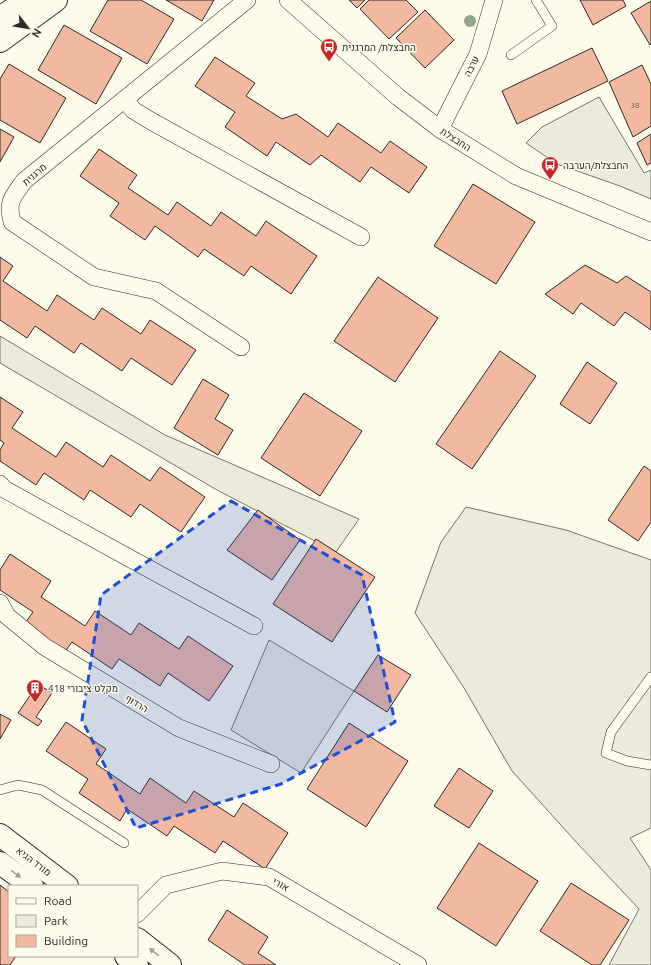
<svg xmlns="http://www.w3.org/2000/svg" width="651" height="965" font-family="Ubuntu,Heebo,sans-serif">
<style>
.green{fill:#ecebdb;stroke:#74746e}
.building{fill:#f2b8a0;stroke:#2b2b2b}
.lines{fill:none;stroke-linecap:round;stroke-linejoin:round}
.service-casing{stroke:#2b2b2b;stroke-width:10}
.minor-casing{stroke:#2b2b2b;stroke-width:18}
.tertiary-casing{stroke:#2b2b2b;stroke-width:24}
.service{stroke:#fdfbea;stroke-width:9}
.minor{stroke:#fdfbea;stroke-width:17}
.tertiary{stroke:#fdfbea;stroke-width:22}
.tree{fill:#8ea78a}
.oneway{fill:#9e9d94}
.marked{fill:#1d4ed8;fill-opacity:0.2;stroke:#1d4ed8;stroke-width:3;stroke-dasharray:8 5;stroke-linejoin:round}
.labels{text-anchor:middle;stroke-width:3;stroke-linejoin:round;paint-order:stroke}
.number-label{font-size:8px;fill:#5d4e48}
.poi-label{font-size:10px;fill:#2b2b2b;stroke:#fdfbea;text-anchor:start}
.street-label{font-size:10px;fill:#2b2b2b;stroke:#fdfbea}
</style>
<rect width="100%" height="100%" fill="#fdfbea"/>
<g class="green">
<path d="M 599,97 L 644,173 L 651,170 L 651,199 L 620,186 L 557,164 L 526,143 L 542,127 Z"/>
<path d="M 0,336 L 165,435 L 359,519 L 336,552 L 217,490 L 0,363 Z"/>
<path d="M 466,507 L 566,530 L 651,560 L 651,828 L 630,838 L 651,870 L 651,965 L 609,965 L 639,909 L 578,844 L 512,771 L 464,688 L 415,613 L 441,542 Z"/>
<path d="M 269,640 L 354,691 L 301,773 L 231,730 Z"/>
</g>
<g class="building">
<path d="M 108,0 L 141,0 L 174,19 L 147,64 L 90,31 Z"/>
<path d="M 166,0 L 214,0 L 202,21 Z"/>
<path d="M 349,0 L 365,0 L 357,8 Z"/>
<path d="M 369,0 L 406,0 L 418,12 L 389,39 L 360,9 Z"/>
<path d="M 580,0 L 623,0 L 626,6 L 593,25 Z"/>
<path d="M 651,1 L 651,44 L 650,45 L 631,13 Z"/>
<path d="M 425,10 L 454,40 L 425,68 L 396,38 Z"/>
<path d="M 64,25 L 122,58 L 96,104 L 38,70 Z"/>
<path d="M 592,48 L 608,81 L 517,124 L 502,91 Z"/>
<path d="M 215,57 L 255,83 L 246,96 L 282,119 L 296,114 L 328,137 L 338,123 L 381,153 L 390,141 L 427,167 L 409,193 L 371,167 L 360,182 L 321,155 L 310,165 L 276,142 L 267,156 L 225,127 L 235,112 L 195,86 Z"/>
<path d="M 9,64 L 66,98 L 40,143 L 0,120 L 0,79 Z"/>
<path d="M 642,65 L 651,84 L 651,126 L 633,137 L 609,82 Z"/>
<path d="M 0,129 L 14,137 L 0,162 Z"/>
<path d="M 651,134 L 651,163 L 647,165 L 637,143 Z"/>
<path d="M 99,149 L 137,175 L 128,188 L 168,215 L 177,202 L 211,226 L 221,212 L 256,236 L 266,221 L 317,256 L 291,294 L 251,266 L 244,276 L 204,249 L 198,257 L 155,226 L 145,240 L 110,216 L 119,203 L 80,176 Z"/>
<path d="M 473,184 L 535,222 L 496,284 L 434,246 Z"/>
<path d="M 0,257 L 13,266 L 3,281 L 47,311 L 57,295 L 94,320 L 102,308 L 141,334 L 150,320 L 196,350 L 172,385 L 131,358 L 122,371 L 81,343 L 74,353 L 35,326 L 27,338 L 0,320 Z"/>
<path d="M 585,265 L 617,283 L 626,276 L 651,292 L 651,330 L 625,312 L 614,326 L 581,303 L 573,314 L 545,294 Z"/>
<path d="M 378,277 L 438,318 L 395,382 L 334,341 Z"/>
<path d="M 500,351 L 536,376 L 472,469 L 436,444 Z"/>
<path d="M 587,362 L 617,383 L 590,424 L 560,404 Z"/>
<path d="M 203,379 L 229,395 L 215,419 L 233,430 L 218,455 L 174,428 Z"/>
<path d="M 304,393 L 362,431 L 320,496 L 261,458 Z"/>
<path d="M 0,397 L 23,412 L 12,428 L 56,457 L 66,442 L 103,467 L 111,455 L 150,481 L 160,467 L 205,497 L 181,532 L 140,504 L 131,517 L 90,490 L 84,500 L 44,473 L 36,485 L 0,461 L 0,450 L 4,443 L 0,440 Z"/>
<path d="M 644,466 L 651,471 L 651,522 L 638,541 L 608,520 Z"/>
<path d="M 258,510 L 300,540 L 272,580 L 227,550 Z"/>
<path d="M 316,539 L 375,577 L 332,642 L 273,604 Z"/>
<path d="M 10,554 L 51,581 L 41,597 L 85,626 L 95,611 L 131,635 L 139,623 L 179,649 L 188,636 L 233,666 L 209,701 L 168,673 L 160,686 L 119,659 L 112,669 L 72,642 L 64,653 L 23,626 L 33,612 L 0,590 L 0,570 Z"/>
<path d="M 378,655 L 411,675 L 387,712 L 354,691 Z"/>
<path d="M 38,684 L 52,693 L 36,717 L 42,721 L 38,726 L 18,713 Z"/>
<path d="M 0,714 L 11,720 L 0,739 Z"/>
<path d="M 66,722 L 106,749 L 96,764 L 140,794 L 150,778 L 186,803 L 194,791 L 234,817 L 243,803 L 288,833 L 265,869 L 223,841 L 215,853 L 174,826 L 167,836 L 127,809 L 120,821 L 79,793 L 88,779 L 46,751 Z"/>
<path d="M 349,723 L 408,761 L 366,827 L 307,789 Z"/>
<path d="M 459,768 L 493,791 L 469,828 L 434,806 Z"/>
<path d="M 479,843 L 538,881 L 496,946 L 437,908 Z"/>
<path d="M 571,883 L 629,920 L 600,965 L 592,965 L 540,931 Z"/>
<path d="M 0,885 L 9,892 L 9,956 L 16,956 L 10,965 L 0,965 Z"/>
<path d="M 227,910 L 268,937 L 258,953 L 276,965 L 245,965 L 208,940 Z"/>
</g>
<g class="lines">
<defs>
<g id="service">
<path d="M 511,55 L 552,26 L 536,0"/>
<path d="M 651,677 L 611,732 L 606,753 L 627,761 L 651,765"/>
<path d="M 0,790 L 18,785 L 42,790 L 124,843"/>
</g>
<g id="minor">
<path d="M 288,0 L 398,97 L 440,129 L 516,176 L 651,232"/>
<path d="M 125,99 L 133,110 L 151,121 L 361,237"/>
<path d="M 440,129 L 478,54 L 494,0"/>
<path d="M 241,347 L 156,291 L 94,277 L 12,222 C 7,201 12,198 24,181 L 247,0"/>
<path d="M 0,484 L 4,489 L 120,553 L 254,626"/>
<path d="M 0,603 L 7,616 L 45,647 L 179,728 L 271,764"/>
<path d="M 137,914 L 166,885 L 222,871 L 269,877 L 418,965"/>
</g>
<g id="tertiary">
<path d="M 0,18 L 26,0"/>
<path d="M 0,41 L 56,0"/>
<path d="M 0,835 L 67,886"/>
<path d="M 0,863 L 32,886"/>
<path d="M 137,939 L 170,965"/>
<path d="M 126,956 L 137,965"/>
</g>
</defs>
<use href="#service" class="service-casing"/>
<use href="#minor" class="minor-casing"/>
<use href="#tertiary" class="tertiary-casing"/>
<use href="#service" class="service"/>
<use href="#minor" class="minor"/>
<use href="#tertiary" class="tertiary"/>
</g>
<circle class="tree" cx="470" cy="21" r="6"/>
<defs><path id="oneway-solid" d="M-6-.8H1V-3.2L6.5 0L1 3.2V.8H-6Z"/></defs>
<g class="oneway">
<use href="#oneway-solid" transform="translate(16 874) rotate(36)"/>
<use href="#oneway-solid" transform="translate(154 952) rotate(-142)"/>
</g>
<path class="marked" d="M 231,501 L 362,575 L 395,722 L 281,784 L 136,828 L 82,720 L 101,595 Z"/>
<defs>
<symbol id="bus-pin" viewBox="-11 -11 22 30"><path d="M0 17L-7.5 6A9.5 9.5 0 1 1 7.5 6Z" fill="#c62828" stroke="#fdfbea"/><path d="M-5-6H5V4H4V6H2V4H-2V6H-4V4H-5ZM-3.5-4V0h7V-4ZM-3.5 1.2v1.5H-2V1.2ZM2 1.2v1.5H3.5V1.2Z" fill="#fff"/></symbol>
<symbol id="building-pin" viewBox="-11 -11 22 30"><path d="M0 17L-7.5 6A9.5 9.5 0 1 1 7.5 6Z" fill="#c62828" stroke="#fdfbea"/><path d="M-4-6H4V6H1V3H-1V6H-4ZM-2.5-4.3h1.7v1.8h-1.7ZM.8-4.3h1.7v1.8H.8ZM-2.5-1h1.7V.8h-1.7ZM.8-1h1.7V.8H.8Z" fill="#fff"/></symbol>
</defs>
<g fill-rule="evenodd">
<use href="#bus-pin" x="319" y="37" width="20" height="27"/>
<use href="#bus-pin" x="540" y="155" width="20" height="27"/>
<use href="#building-pin" x="25" y="678" width="20" height="27"/>
</g>
<g class="labels">
<g class="number-label">
<text x="635" y="108">38</text>
</g>
<g class="poi-label">
<text x="342" y="51">החבצלת/ המרגנית</text>
<text x="563" y="169">החבצלת/הערבה</text>
<text x="48" y="692">מקלט ציבורי 418</text>
</g>
<g class="street-label">
<text transform="translate(471 66) rotate(-64)" y="4">ערבה</text>
<text transform="translate(456 139) rotate(33)" y="4">החבצלת</text>
<text transform="translate(34 174) rotate(-41)" y="4">מרגנית</text>
<text transform="translate(137 703) rotate(31)" y="4">הרדוף</text>
<text transform="translate(34 861) rotate(37)" y="4">מורד הגיא</text>
<text transform="translate(281 884) rotate(30)" y="4">אורי</text>
</g>
</g>
<rect x="8" y="885" width="130" height="72" fill="#fdfbea" stroke="#a9a89e"/>
<rect x="16" y="898" width="20" height="6" fill="#fdfbea" stroke="#a9a89e"/>
<text x="44" y="905" font-size="12" fill="#2b2b2b">Road</text>
<rect x="16" y="915" width="20" height="12" fill="#ecebdb" stroke="#a9a89e"/>
<text x="44" y="925" font-size="12" fill="#2b2b2b">Park</text>
<rect x="16" y="935" width="20" height="12" fill="#f2b8a0" stroke="#a9a89e"/>
<text x="44" y="945" font-size="12" fill="#2b2b2b">Building</text>
<g transform="translate(28 28) rotate(121)" stroke="#fdfbea" stroke-width="3" paint-order="stroke">
<path d="M0-3L7 15L0 10L-7 15Z" fill="#2b2b2b"/>
<text y="-6" font-size="11" font-weight="bold" text-anchor="middle" fill="#2b2b2b">N</text>
</g>
</svg>
